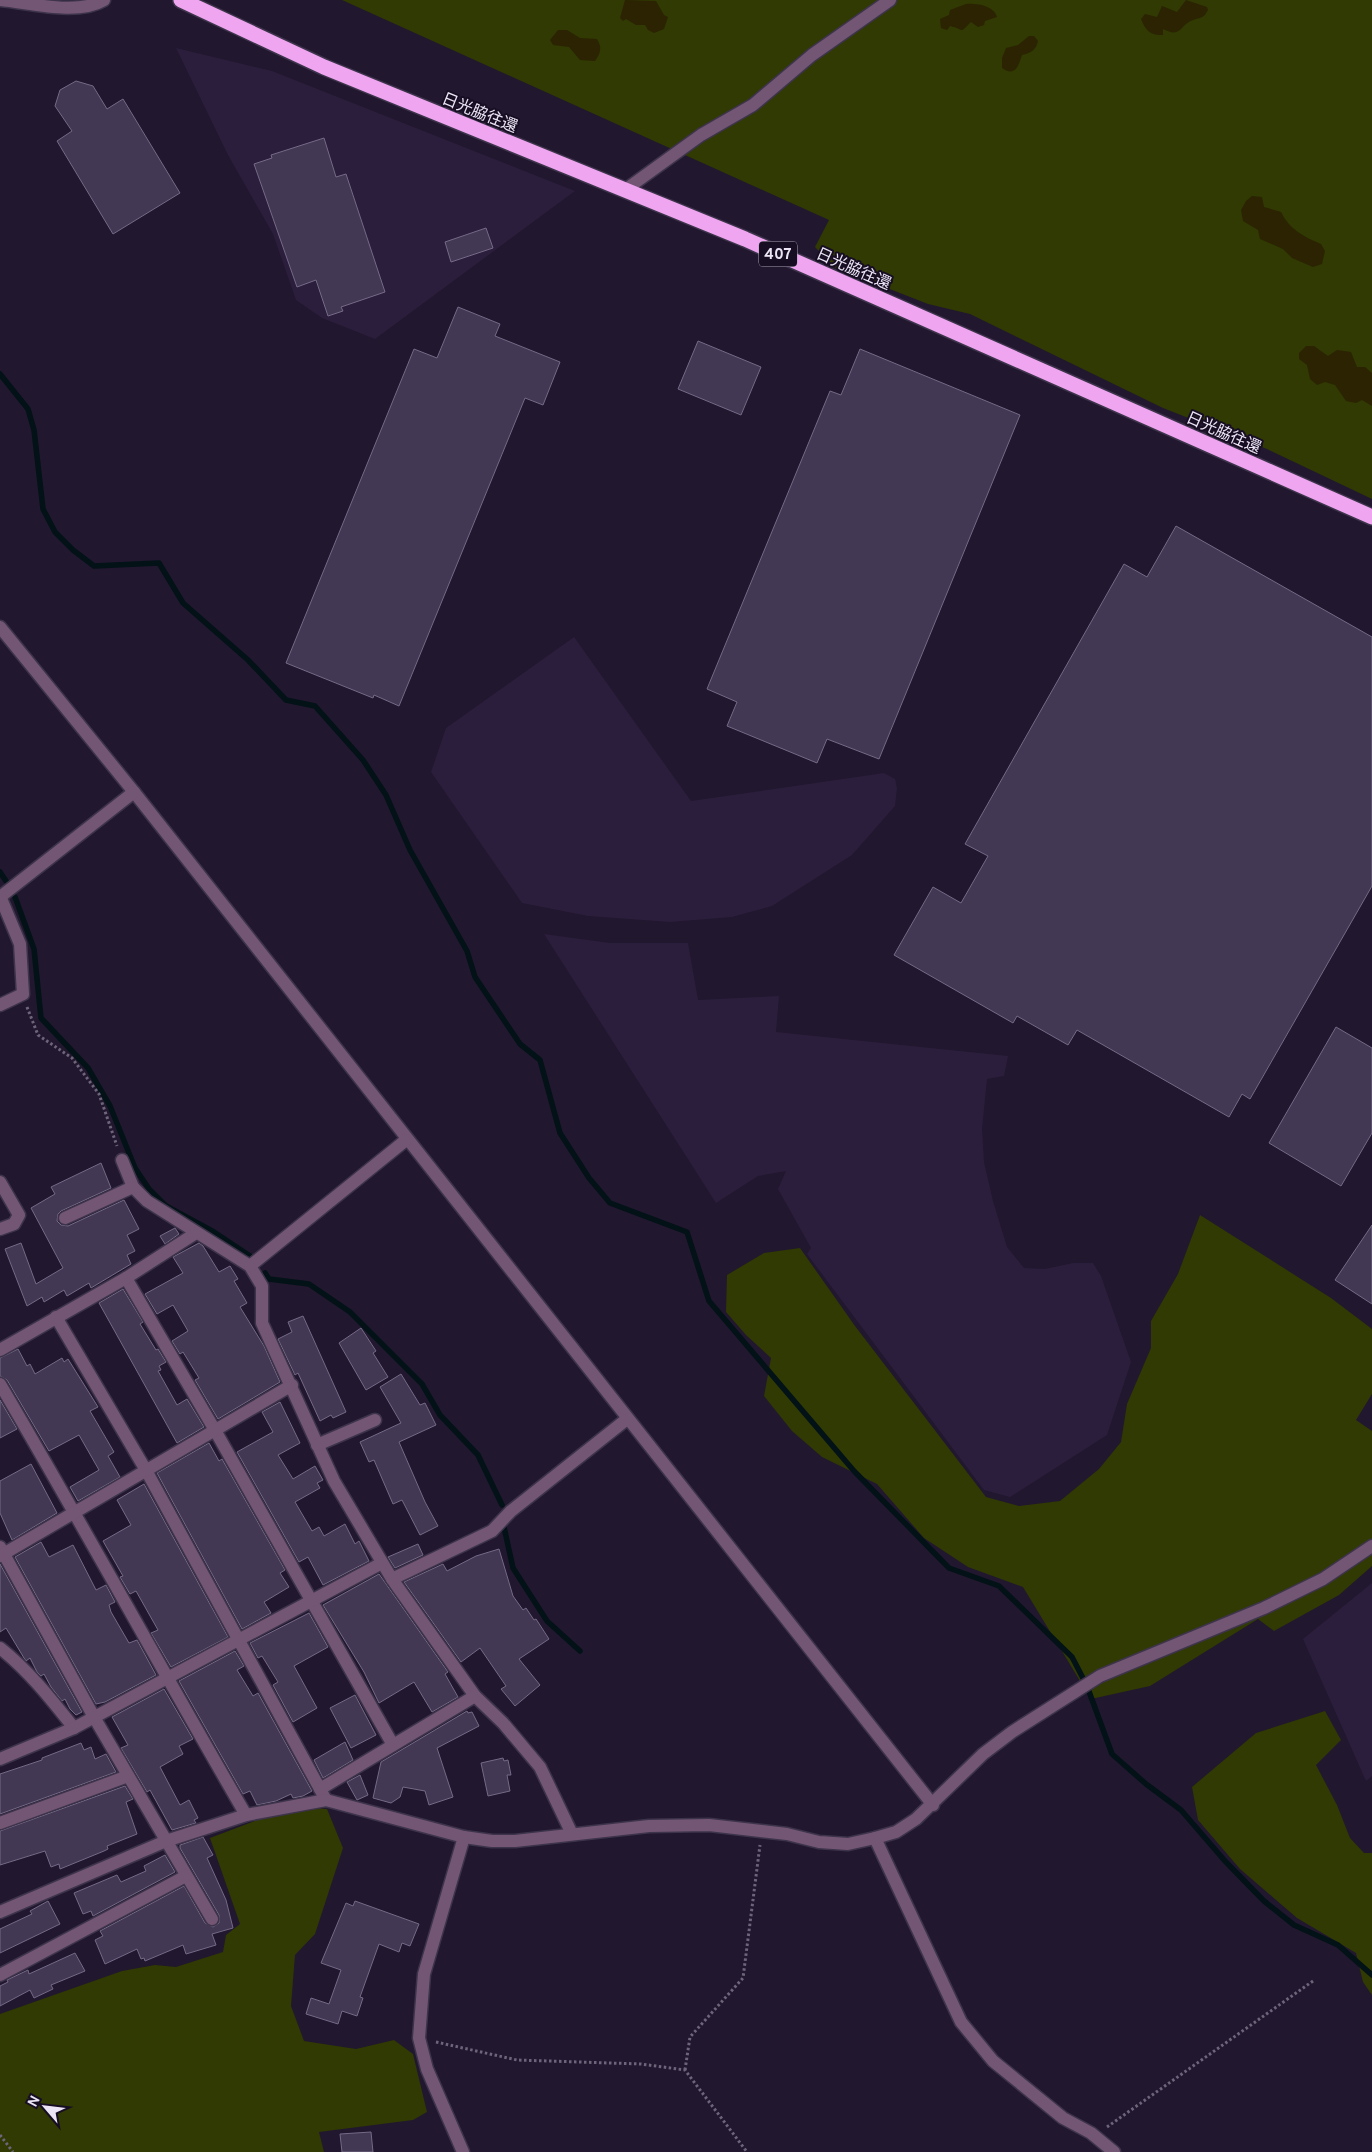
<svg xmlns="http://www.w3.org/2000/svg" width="1372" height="2152" font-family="Overpass,'Noto Sans JP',sans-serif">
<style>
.built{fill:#2b1e3c}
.green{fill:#303a02}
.sand{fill:#2b2302}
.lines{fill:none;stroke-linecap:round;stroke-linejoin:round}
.stream{stroke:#021216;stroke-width:5.5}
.building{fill:#433853;stroke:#756a87}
.minor-casing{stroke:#3d344b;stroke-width:15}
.highway-casing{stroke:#3d344b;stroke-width:18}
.path{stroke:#6e657a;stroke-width:3;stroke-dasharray:2.5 2.5;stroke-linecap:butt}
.minor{stroke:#735673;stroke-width:12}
.highway{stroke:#efa5f0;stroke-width:15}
.labels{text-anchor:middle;stroke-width:4;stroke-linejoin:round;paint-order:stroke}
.shield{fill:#180e24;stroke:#aca4b6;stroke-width:1}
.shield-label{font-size:15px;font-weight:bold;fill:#ebe5f5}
.street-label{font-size:16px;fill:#ebe5f5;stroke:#180e24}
</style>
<rect width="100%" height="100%" fill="#21172f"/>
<g class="built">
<path d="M 176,48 L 272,71 L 575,191 L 375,339 L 322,318 L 296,300 L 273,234 L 228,155 Z"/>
<path d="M 574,637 L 691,801 L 884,773 L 895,779 L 897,788 L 895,806 L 852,855 L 772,906 L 732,917 L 670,922 L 588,916 L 522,903 L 431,772 L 446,728 Z"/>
<path d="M 544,934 L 610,943 L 688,943 L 698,1000 L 779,996 L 776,1032 L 1008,1056 L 1004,1076 L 987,1079 L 982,1129 L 984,1162 L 993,1201 L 1007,1247 L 1024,1268 L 1045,1269 L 1073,1263 L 1093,1263 L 1101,1276 L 1131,1362 L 1107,1435 L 1010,1497 L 984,1490 L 807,1254 L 811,1248 L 778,1189 L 786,1171 L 758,1176 L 716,1203 Z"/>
<path d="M 1372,1583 L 1372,1776 L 1366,1781 L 1303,1639 Z"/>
</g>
<g class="green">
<path d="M 342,0 L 1372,0 L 1372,499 L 1267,449 L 1163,408 L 970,314 L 928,304 L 836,268 L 815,247 L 829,220 Z"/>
<path d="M 1200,1215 L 1331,1298 L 1372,1329 L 1372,1394 L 1356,1420 L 1372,1431 L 1372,1566 L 1339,1595 L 1274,1631 L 1258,1619 L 1150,1686 L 1091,1699 L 1023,1587 L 968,1567 L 924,1538 L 877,1484 L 822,1457 L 792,1431 L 764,1396 L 771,1358 L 746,1335 L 726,1312 L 727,1275 L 764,1253 L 800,1248 L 855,1326 L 986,1497 L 1019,1506 L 1060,1501 L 1099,1469 L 1121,1442 L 1127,1404 L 1151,1348 L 1151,1321 L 1178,1274 Z"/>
<path d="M 1325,1711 L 1341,1740 L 1316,1765 L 1337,1805 L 1350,1838 L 1364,1853 L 1372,1853 L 1372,1995 L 1363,1982 L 1356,1953 L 1297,1918 L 1240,1869 L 1198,1820 L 1192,1787 L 1256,1733 Z"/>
<path d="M 313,1808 L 327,1809 L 343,1848 L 315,1934 L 295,1955 L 291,2006 L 304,2041 L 356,2049 L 394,2040 L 413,2054 L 427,2112 L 413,2120 L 319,2132 L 324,2152 L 0,2152 L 0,2014 L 122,1971 L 155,1965 L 176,1967 L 223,1952 L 226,1935 L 240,1924 L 210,1838 L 257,1820 Z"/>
</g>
<g class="sand">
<path d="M 625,0 L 656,1 L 664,15 L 668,17 L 664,29 L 654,33 L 648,30 L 645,25 L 636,25 L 626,19 L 623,21 L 620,18 Z"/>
<path d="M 1186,0 L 1207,7 L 1208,10 L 1205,15 C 1200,19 1198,18 1193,20 C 1180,24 1182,39 1163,29 L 1163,35 C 1151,36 1145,30 1141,19 L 1145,14 L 1157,17 L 1162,6 L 1177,12 Z"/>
<path d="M 966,4 C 977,3 994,6 997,17 L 985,21 L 984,25 L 978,27 L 971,22 C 958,35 965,29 950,26 L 947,30 L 941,28 L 940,19 L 949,15 L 950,10 Z"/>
<path d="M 558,30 L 567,30 L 580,38 L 597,39 C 602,47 601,53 595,61 L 580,60 L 569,47 L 553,45 L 550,40 Z"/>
<path d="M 1029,36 L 1034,36 L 1038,41 C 1036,50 1031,53 1022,55 C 1019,64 1016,78 1002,68 L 1002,58 L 1006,48 L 1018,45 Z"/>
<path d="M 1252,196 L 1262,197 L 1264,207 L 1281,212 C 1289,229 1304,237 1321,244 L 1325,251 L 1322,264 L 1313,267 L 1292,258 L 1283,249 L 1260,239 L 1258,230 L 1243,221 L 1241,210 L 1246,201 Z"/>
<path d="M 1306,346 L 1314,346 L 1328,356 L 1337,350 L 1351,352 L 1357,367 L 1365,367 L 1372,373 L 1372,406 L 1362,400 L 1356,403 L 1346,401 L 1335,385 L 1325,382 L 1317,385 L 1310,379 L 1307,365 L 1299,359 L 1299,353 Z"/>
</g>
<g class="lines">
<g class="stream">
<path d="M 0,374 L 28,409 L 34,430 L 43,509 L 55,532 L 73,550 L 94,566 L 159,563 L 183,603 L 248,660 L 286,700 L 315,706 L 363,760 L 386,795 L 410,850 L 467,951 L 475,977 L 520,1044 L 540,1060 L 560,1133 L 589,1178 L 610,1203 L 687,1232 L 709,1301 L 854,1471 L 949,1568 L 999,1586 L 1072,1657 L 1086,1684"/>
<path d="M 0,872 L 6,881"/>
<path d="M 15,897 L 34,949 L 41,1018 L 88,1068 L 110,1106 L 135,1168 L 149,1189 L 166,1206 L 214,1232 L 250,1256"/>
<path d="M 265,1273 L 269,1279 L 309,1284 L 350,1312 L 422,1384 L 440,1415 L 478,1455 L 502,1505"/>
<path d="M 504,1527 L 513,1568 L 547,1621 L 580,1651"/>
<path d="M 1087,1686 L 1112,1754 L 1146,1784 L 1181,1810 L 1225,1861 L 1264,1901 L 1294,1925 L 1338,1945 L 1372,1975"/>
</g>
</g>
<g class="building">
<path d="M 76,81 L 93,86 L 107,109 L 123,99 L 180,193 L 113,234 L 57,141 L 72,131 L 55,106 L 60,90 Z"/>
<path d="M 324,138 L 336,177 L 346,174 L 385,292 L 341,307 L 343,311 L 328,316 L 316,280 L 297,287 L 254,164 L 272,158 L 271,155 Z"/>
<path d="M 486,228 L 493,248 L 451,262 L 445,242 Z"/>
<path d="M 458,307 L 500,324 L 495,336 L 560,362 L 543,405 L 525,398 L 399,706 L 374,695 L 373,698 L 286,663 L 414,349 L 437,358 Z"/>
<path d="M 698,341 L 761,367 L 741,415 L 678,389 Z"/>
<path d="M 860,349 L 1020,415 L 879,759 L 827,739 L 817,763 L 727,726 L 737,702 L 707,689 L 830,391 L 841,395 Z"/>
<path d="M 1176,526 L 1372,637 L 1372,886 L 1250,1099 L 1242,1094 L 1229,1117 L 1077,1030 L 1068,1045 L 1017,1016 L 1013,1023 L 894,955 L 933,887 L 961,903 L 988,856 L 965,844 L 1124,564 L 1147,577 Z"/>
<path d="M 1336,1027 L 1372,1048 L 1372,1133 L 1341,1186 L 1269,1143 Z"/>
<path d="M 101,1163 L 111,1188 L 61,1211 L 58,1214 L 57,1221 L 61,1225 L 68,1226 L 124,1200 L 139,1229 L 127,1235 L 135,1251 L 127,1255 L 131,1264 L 91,1288 L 89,1283 L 67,1296 L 64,1290 L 44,1302 L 42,1297 L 27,1306 L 5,1249 L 21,1243 L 36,1284 L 63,1268 L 31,1208 L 55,1194 L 51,1187 Z"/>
<path d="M 1372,1225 L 1372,1304 L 1335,1280 Z"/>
<path d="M 175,1228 L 179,1234 L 165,1244 L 160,1236 Z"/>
<path d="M 199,1243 L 203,1246 L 219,1272 L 230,1266 L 238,1279 L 234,1281 L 247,1303 L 240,1307 L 264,1346 L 280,1382 L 218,1419 L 195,1380 L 199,1378 L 183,1352 L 180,1354 L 172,1341 L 188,1331 L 173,1305 L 157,1314 L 145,1294 L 183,1273 L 173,1257 Z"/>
<path d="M 123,1289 L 143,1322 L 140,1324 L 156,1350 L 158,1349 L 166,1362 L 159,1366 L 161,1370 L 158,1371 L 177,1405 L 187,1399 L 204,1427 L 177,1443 L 99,1303 Z"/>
<path d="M 303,1316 L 346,1412 L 333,1418 L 331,1415 L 320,1421 L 298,1373 L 295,1375 L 278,1339 L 292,1332 L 288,1322 Z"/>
<path d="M 361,1328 L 376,1351 L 373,1353 L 388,1377 L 366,1390 L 339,1343 Z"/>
<path d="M 18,1349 L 27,1366 L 30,1364 L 35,1374 L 62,1358 L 64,1362 L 68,1359 L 98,1407 L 90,1411 L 114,1452 L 108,1456 L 120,1477 L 78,1501 L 70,1487 L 99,1470 L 79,1435 L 49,1451 L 7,1380 L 0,1376 L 0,1358 Z"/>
<path d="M 401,1374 L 420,1405 L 425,1403 L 436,1425 L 399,1442 L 425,1502 L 438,1526 L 420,1535 L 402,1500 L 393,1504 L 374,1460 L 369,1462 L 360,1442 L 401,1423 L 380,1387 Z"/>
<path d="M 0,1400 L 17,1429 L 0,1438 Z"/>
<path d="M 280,1402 L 300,1443 L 278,1455 L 293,1479 L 315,1466 L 323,1480 L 317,1483 L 320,1488 L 295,1502 L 312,1531 L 319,1527 L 324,1536 L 345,1524 L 355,1544 L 359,1541 L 369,1561 L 323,1585 L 308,1557 L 299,1562 L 237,1452 L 273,1432 L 262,1412 Z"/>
<path d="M 209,1443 L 219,1461 L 222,1459 L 285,1570 L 280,1573 L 289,1587 L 264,1602 L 271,1613 L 242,1629 L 157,1473 Z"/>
<path d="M 31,1464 L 57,1513 L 12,1540 L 0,1513 L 0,1481 Z"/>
<path d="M 144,1484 L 228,1637 L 171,1667 L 151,1633 L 158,1630 L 136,1591 L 130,1594 L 120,1577 L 123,1576 L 103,1541 L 131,1525 L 117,1500 Z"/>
<path d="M 41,1542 L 49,1557 L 73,1545 L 96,1590 L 106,1585 L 115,1602 L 109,1605 L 111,1612 L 129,1643 L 137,1640 L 156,1675 L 105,1702 L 96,1704 L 15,1557 Z"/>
<path d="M 418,1544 L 423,1555 L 395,1568 L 388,1557 Z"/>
<path d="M 499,1549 L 513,1596 L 523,1610 L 526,1608 L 534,1620 L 536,1619 L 549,1639 L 519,1659 L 540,1685 L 515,1706 L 501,1689 L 506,1686 L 480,1648 L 461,1662 L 404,1582 L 443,1564 L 447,1571 L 476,1556 Z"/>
<path d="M 0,1564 L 82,1712 L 76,1715 L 70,1709 L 65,1699 L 62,1701 L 51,1687 L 44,1674 L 41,1676 L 37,1672 L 30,1658 L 26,1661 L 24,1658 L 6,1628 L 0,1632 Z"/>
<path d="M 379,1574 L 448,1672 L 445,1674 L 458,1697 L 432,1712 L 414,1682 L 379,1703 L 364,1672 L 323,1605 Z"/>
<path d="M 309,1613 L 328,1647 L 294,1666 L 317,1708 L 293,1722 L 273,1685 L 278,1682 L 262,1656 L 258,1658 L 250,1643 Z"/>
<path d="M 235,1651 L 244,1666 L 237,1670 L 253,1696 L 258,1693 L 312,1791 L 303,1796 L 293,1798 L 291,1794 L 276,1801 L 257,1805 L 250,1791 L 243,1794 L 179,1681 Z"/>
<path d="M 164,1689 L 193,1739 L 179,1746 L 183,1754 L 160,1767 L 180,1805 L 189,1800 L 198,1818 L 194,1820 L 196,1823 L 172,1830 L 150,1790 L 147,1792 L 121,1748 L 128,1745 L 112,1717 Z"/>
<path d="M 355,1695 L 376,1735 L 351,1748 L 330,1708 Z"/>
<path d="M 467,1711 L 468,1713 L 472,1712 L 479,1726 L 437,1748 L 453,1797 L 429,1805 L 425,1791 L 403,1787 L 400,1797 L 391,1803 L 373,1798 L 381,1762 Z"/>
<path d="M 345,1742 L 353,1760 L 323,1778 L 314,1760 Z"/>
<path d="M 81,1743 L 84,1750 L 91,1747 L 95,1759 L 106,1754 L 116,1772 L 0,1814 L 0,1774 L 42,1760 L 42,1758 Z"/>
<path d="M 503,1758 L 504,1761 L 508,1760 L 511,1775 L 507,1775 L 510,1791 L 488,1796 L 481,1763 Z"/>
<path d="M 360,1775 L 368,1795 L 357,1800 L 347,1782 Z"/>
<path d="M 125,1786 L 133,1799 L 126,1802 L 137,1834 L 107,1846 L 108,1849 L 104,1851 L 60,1869 L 59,1864 L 51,1867 L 45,1851 L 0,1865 L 0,1831 Z"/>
<path d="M 203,1837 L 213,1855 L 207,1858 L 226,1900 L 233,1928 L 212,1934 L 216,1945 L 186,1954 L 183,1945 L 145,1961 L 144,1958 L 141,1959 L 137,1949 L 105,1964 L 95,1940 L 103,1936 L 100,1931 L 184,1886 L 205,1923 L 213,1927 L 219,1923 L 219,1915 L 180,1848 L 180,1845 Z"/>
<path d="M 165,1855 L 175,1872 L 93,1916 L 91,1911 L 83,1914 L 74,1893 L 117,1875 L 121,1882 L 146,1871 L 144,1866 Z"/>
<path d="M 48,1901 L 60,1924 L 0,1953 L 0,1929 L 32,1914 L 30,1911 Z"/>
<path d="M 355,1901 L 419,1924 L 410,1946 L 402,1943 L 399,1952 L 379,1944 L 360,1997 L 363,1998 L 357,2016 L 342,2011 L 338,2024 L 306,2014 L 311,1998 L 329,2004 L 341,1970 L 321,1963 L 346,1903 L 353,1906 Z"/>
<path d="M 75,1953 L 85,1971 L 51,1985 L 53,1989 L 34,1998 L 30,1990 L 0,2006 L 0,1986 L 8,1982 L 7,1980 L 28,1970 L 29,1974 Z"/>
<path d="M 371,2132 L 373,2152 L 342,2152 L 340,2134 Z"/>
</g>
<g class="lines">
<defs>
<g id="minor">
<path d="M 0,0 C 31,3 77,16 104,0"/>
<path d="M 625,190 L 701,135 L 753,105 L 812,55 L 890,0"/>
<path d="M 0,627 L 134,792 L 933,1805"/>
<path d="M 0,897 L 134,792"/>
<path d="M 0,1005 L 23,994 L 20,944 L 0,896"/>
<path d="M 122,1160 L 133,1187 L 147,1201 L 250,1266 L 262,1286 L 262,1323 L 334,1481 L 392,1579 L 475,1696 L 503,1723 L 540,1767 L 572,1834"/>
<path d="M 0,1182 L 19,1215 L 14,1224 L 0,1229"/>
<path d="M 65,1218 L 133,1187"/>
<path d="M 250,1266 L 406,1140"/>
<path d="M 126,1278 L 216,1432 L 393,1745"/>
<path d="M 56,1317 L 147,1472 L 326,1800"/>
<path d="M 0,1350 L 126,1278 L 196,1233"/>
<path d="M 0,1384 C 84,1527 163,1672 246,1815"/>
<path d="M 317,1445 L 375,1420"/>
<path d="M 0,1547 L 94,1717 L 212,1919"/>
<path d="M 0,1556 L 292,1385"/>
<path d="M 392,1579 L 492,1531 L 511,1511 L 627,1419"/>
<path d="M 0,1648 C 29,1671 51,1699 74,1728"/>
<path d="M 0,1759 L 74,1728 L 382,1563"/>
<path d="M 320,1789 L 475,1696"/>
<path d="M 0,1823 L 128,1776"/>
<path d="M 875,1838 L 961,2022 L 993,2061 L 1063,2118 L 1091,2133 L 1114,2152"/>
<path d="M 0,1912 L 166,1841 L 246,1815 L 326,1800 L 464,1837 L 492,1841 L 515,1841 L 649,1826 L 709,1825 L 787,1834 L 819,1842 L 848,1844 L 875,1838 L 896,1832 L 916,1819 L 983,1754 L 1012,1732 L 1100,1676 L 1264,1608 L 1323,1579 L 1372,1546"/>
<path d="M 0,1975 L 186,1876"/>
<path d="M 463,2152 L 427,2069 L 419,2038 L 424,1974 L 464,1837"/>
</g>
<path id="highway" d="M 181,0 L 324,67 L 745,239 L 1372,517"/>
</defs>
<use href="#minor" class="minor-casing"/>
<use href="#highway" class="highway-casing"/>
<g class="path">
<path d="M 27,1007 L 38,1035 L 72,1058 L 99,1094 L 117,1146"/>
<path d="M 436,2042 L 517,2060 L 641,2064 L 685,2070 L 747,2152"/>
<path d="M 685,2070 L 690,2037 L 743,1978 L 760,1845"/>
<path d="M 1107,2127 L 1313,1981"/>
<path d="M 0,2135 L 13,2152"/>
</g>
<use href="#minor" class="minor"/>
<use href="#highway" class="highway"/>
</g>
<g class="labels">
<rect class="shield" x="759" y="241.5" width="38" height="25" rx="4"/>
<g class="shield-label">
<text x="778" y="259">407</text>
</g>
<g class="street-label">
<text transform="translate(480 112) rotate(22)" y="6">日光脇往還</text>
<text transform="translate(854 268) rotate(24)" y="6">日光脇往還</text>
<text transform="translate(1224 432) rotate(24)" y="6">日光脇往還</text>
</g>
</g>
<g transform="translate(45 2107) rotate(298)" stroke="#180e24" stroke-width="4" paint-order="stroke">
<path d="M0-4L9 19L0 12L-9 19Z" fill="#ebe5f5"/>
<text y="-8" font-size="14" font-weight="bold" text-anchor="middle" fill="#ebe5f5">N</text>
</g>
</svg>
